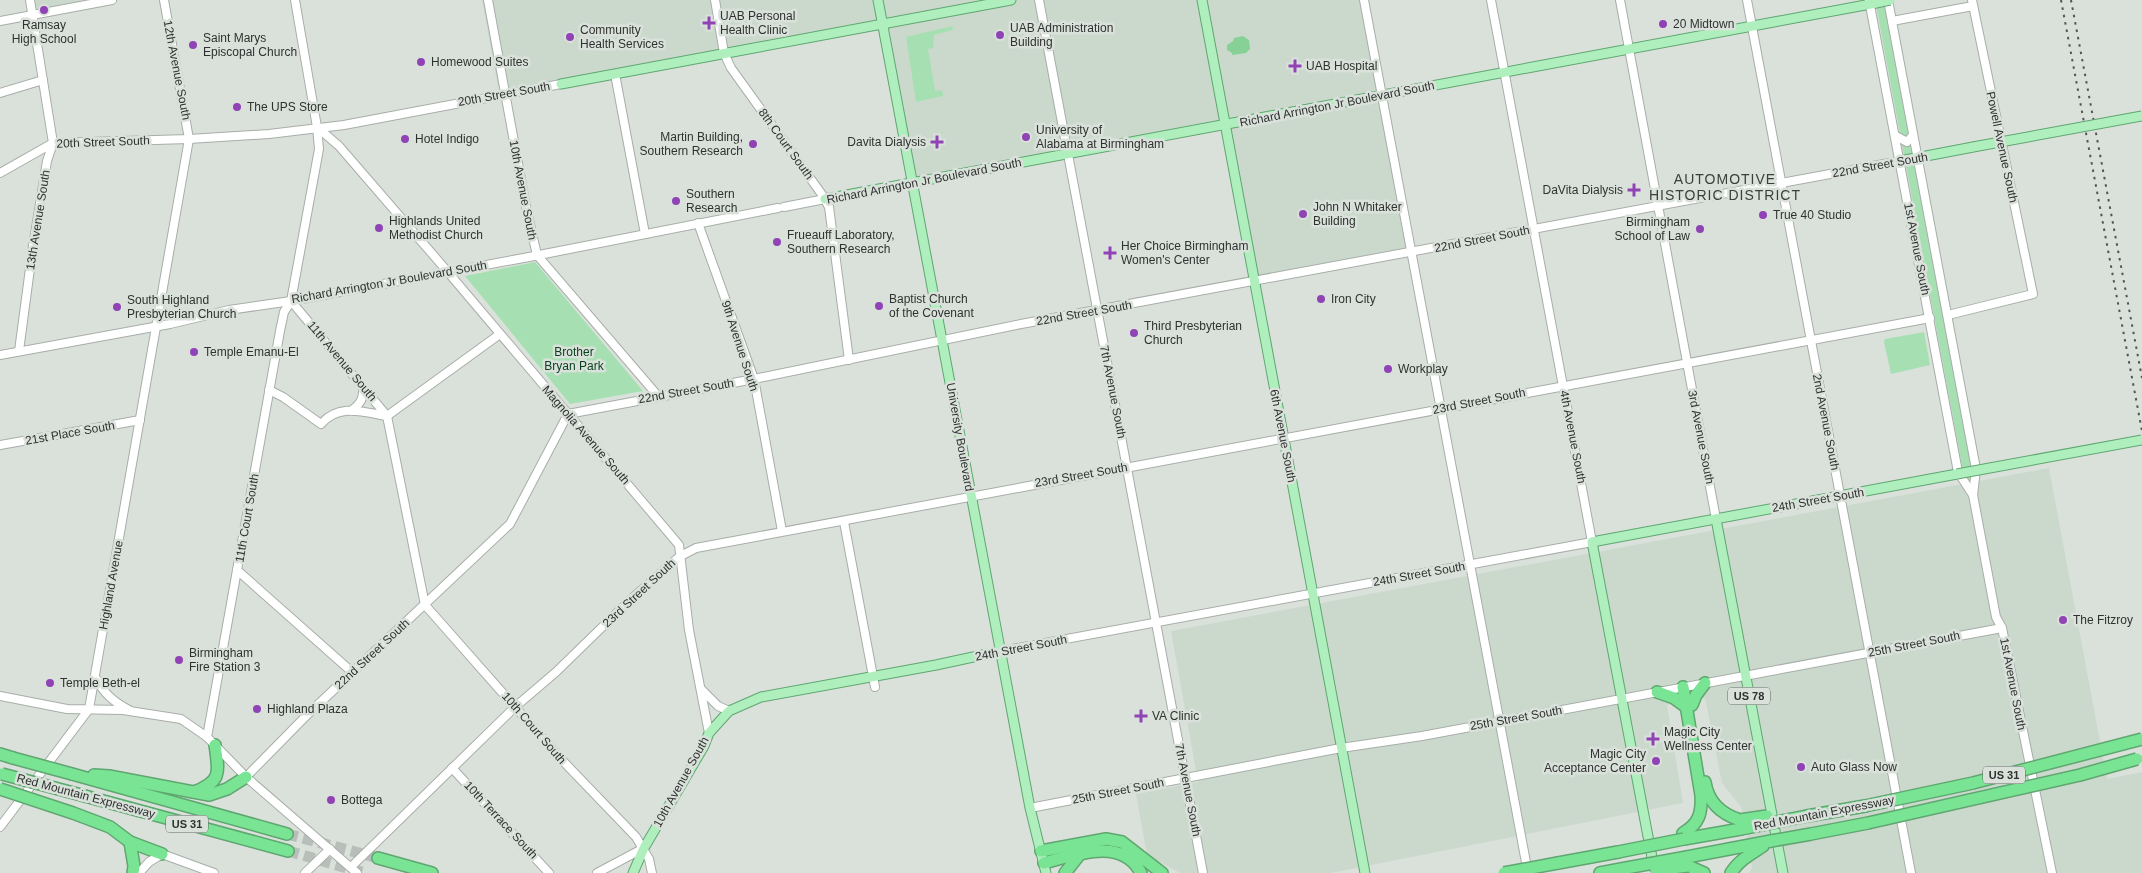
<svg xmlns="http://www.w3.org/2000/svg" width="2142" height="873" font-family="Arial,sans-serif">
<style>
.built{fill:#cbd9cd}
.green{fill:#a6e0b2}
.water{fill:#87d197}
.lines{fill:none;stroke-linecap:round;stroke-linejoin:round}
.highway-tunnel{stroke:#b8beb9;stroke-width:11;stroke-dasharray:11 5.5;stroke-linecap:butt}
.minor-casing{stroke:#a7aea8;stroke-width:10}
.major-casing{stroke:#5fa670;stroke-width:11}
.highway-casing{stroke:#5fa670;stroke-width:14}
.minor{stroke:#fff;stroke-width:8}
.major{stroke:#afefbe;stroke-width:9}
.highway{stroke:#79e493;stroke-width:11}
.rail{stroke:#525653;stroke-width:2;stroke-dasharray:2.5 5;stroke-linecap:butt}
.major-bridge-casing{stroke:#5fa670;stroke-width:11;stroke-linecap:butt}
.highway-bridge-casing{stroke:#5fa670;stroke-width:14;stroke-linecap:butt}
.major-bridge{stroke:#afefbe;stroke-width:9}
.highway-bridge{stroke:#79e493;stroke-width:11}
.poi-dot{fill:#9043b4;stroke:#dae1db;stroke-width:2}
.labels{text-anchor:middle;stroke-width:5;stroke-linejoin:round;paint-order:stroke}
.shield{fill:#dae1db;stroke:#626663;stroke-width:1}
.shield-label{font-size:11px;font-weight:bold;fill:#2f3230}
.poi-label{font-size:12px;fill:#2f3230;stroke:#dae1db;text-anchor:start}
.street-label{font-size:12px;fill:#2f3230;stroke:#dae1db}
.park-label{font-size:12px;fill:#0a421e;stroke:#dae1db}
.neighbourhood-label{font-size:14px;letter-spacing:1px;fill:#393f3a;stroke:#dae1db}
</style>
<rect width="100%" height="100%" fill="#dae1db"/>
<g class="built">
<path d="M 30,0 L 112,0 L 32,15 Z"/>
<path d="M 482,0 L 1363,0 L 1412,252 L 1254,282 L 1222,123 L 915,180 L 884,21 L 502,90 L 498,87 Z"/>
<path d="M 2049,468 L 2107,779 L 2142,772 L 2142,873 L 1749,873 L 1752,867 L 1741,807 L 1722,783 L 1705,698 L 1667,705 L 1683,803 L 1331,873 L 1180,873 L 1147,855 L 1136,794 L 1198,782 L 1171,631 Z"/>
</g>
<g class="green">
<path d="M 1875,0 L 1885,0 L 1973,469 L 1971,484 L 1963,471 Z"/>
<path d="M 952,26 L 953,30 L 934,35 L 933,48 L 928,49 L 935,91 L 942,90 L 943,96 L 916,102 L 906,37 Z"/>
<path d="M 535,262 L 643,391 L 570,404 L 465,276 Z"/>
<path d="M 1924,332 L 1930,365 L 1891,374 L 1884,342 L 1885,339 Z"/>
</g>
<path class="water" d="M 1243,36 L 1249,40 L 1250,49 L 1246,53 L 1232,55 L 1232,53 L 1227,50 L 1227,45 L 1233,41 L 1234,38 Z"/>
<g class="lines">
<g class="highway-tunnel">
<path d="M 287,834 L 378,858"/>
<path d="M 288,851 L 365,873"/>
</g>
<defs>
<g id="minor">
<path d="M 295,0 L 317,127 L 319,149 L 291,301 L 387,416 L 425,605 L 560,758 L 636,837 L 649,859 L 652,873"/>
<path d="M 488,0 L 526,207 L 537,255 L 658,396"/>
<path d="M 715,0 L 724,53 L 731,68 L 823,196 L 829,207 L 849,360"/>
<path d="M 1039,0 L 1203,873"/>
<path d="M 1364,0 L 1528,873"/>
<path d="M 1620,0 L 1716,519"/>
<path d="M 1747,0 L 1911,873"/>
<path d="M 1869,0 L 1958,472 L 1973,495"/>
<path d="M 1888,0 L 1976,469 L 1973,495 L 1996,617 L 2002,628 L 2052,873"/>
<path d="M 0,21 L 112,0"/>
<path d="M 1892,21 L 1973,6"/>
<path d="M 615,74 L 645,234"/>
<path d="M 0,93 L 43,80"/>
<path d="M 317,127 L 339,146 L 447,271 L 679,545 L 689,630 L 709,733"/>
<path d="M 1896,136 L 1907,142 L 1913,135"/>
<path d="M 0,173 L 53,143 L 189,139 L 269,134 L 344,125 L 561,84"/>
<path d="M 784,207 L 825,199"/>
<path d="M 698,223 L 754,379 L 782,531"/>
<path d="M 1948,315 L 2033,294 L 1972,0"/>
<path d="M 19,351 L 33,246 L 47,161 L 53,143 L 30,0"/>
<path d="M 0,355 L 170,324 L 229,310 L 291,301 L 529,257 L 778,208"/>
<path d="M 269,390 L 283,397 L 321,424 C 339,403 363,412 387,416"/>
<path d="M 351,411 C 360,404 364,399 363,387"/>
<path d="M 387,416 L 500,334"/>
<path d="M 0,445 L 140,420"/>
<path d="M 844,522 L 875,687"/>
<path d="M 237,570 L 352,672"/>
<path d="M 1001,651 L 1592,542 L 1491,0"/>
<path d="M 95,677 C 104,693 112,701 129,710"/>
<path d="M 702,690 L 718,706 L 729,711"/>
<path d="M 0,696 L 67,709 L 123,710 L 181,719 L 207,737 L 246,777 L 357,873"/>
<path d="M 207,737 L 280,331 L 284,312 L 291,301"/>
<path d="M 452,768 L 549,873"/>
<path d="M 246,777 L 308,714 L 510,524 L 568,414 L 754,379 L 1021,324 L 1900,161"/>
<path d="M 1030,808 L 1341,748 L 1422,736 L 2002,628"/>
<path d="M 0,827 L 89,709 L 189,139 L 164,0"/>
<path d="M 351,867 L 515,707 L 556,672 L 629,601 L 679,557 L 696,548 L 1930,318"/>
<path d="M 139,873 L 149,862 L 162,854 L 214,873"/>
<path d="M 305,873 L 330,849"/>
<path d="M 597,873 L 644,848"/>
</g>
<g id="major">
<path d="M 878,0 L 1030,808 L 1046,873"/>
<path d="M 1202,0 L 1365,873"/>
<path d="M 561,84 L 1011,0"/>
<path d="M 1900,161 L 1973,147"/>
<path d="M 825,199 L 1876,3"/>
<path d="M 1716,519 L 1783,873"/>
<path d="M 1654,868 L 1592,542 L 1957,474"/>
<path d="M 633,873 L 644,848 L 704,746 L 709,733 L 729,711 L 761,697 L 936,665 L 1001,651"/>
</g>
<g id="highway">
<path d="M 1657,692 L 1674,698 L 1685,706"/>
<path d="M 1692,705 L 1696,695 L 1705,683"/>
<path d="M 0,754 L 13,758"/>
<path d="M 72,774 L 287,834"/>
<path d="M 94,775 L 109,776 L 209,795 L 227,789 L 246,777"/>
<path d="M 1705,782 C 1708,802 1721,814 1740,820"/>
<path d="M 194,792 C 222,781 219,773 215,745"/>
<path d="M 85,796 L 288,851"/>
<path d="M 73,813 L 110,827 L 130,842 L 162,854"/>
<path d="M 1807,816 L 1865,806"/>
<path d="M 1683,833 C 1699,824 1702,813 1701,795 L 1683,687"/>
<path d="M 1811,834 L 1868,823"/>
<path d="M 1684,839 L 1741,829"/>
<path d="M 130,842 L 134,866 L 133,873"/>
<path d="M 1041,851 L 1106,839 L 1122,842 L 1162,873"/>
<path d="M 1687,857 L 1771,841"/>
<path d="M 378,858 L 432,873"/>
<path d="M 1044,863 C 1075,855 1122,836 1141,873"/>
<path d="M 1558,863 L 1618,852"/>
<path d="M 1688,866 L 1704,873"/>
<path d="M 1065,873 L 1080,854"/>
<path d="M 1600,873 L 1621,869"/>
<path d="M 1731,873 C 1739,860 1751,854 1763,846"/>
</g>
</defs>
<use href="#minor" class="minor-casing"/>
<use href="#major" class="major-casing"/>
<use href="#highway" class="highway-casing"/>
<use href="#minor" class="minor"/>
<use href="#major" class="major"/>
<use href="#highway" class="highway"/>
<g class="rail">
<path d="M 2061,0 L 2142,431"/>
<path d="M 2071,0 L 2142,378"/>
</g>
<defs>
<g id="major-bridge">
<path d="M 1876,3 L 1890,0"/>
<path d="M 1973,147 L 2142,116"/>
<path d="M 1957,474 L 2142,440"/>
</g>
<g id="highway-bridge">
<path d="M 13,758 L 72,774"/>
<path d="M 2,774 L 85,796"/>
<path d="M 0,789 L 73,813"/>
<path d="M 1865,806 L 1973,783 L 2142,739"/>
<path d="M 1740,820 L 1767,816"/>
<path d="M 1868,823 L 2080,775 L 2137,759"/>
<path d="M 1741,829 L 1807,816"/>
<path d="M 1771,841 L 1811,834"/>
<path d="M 1618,852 L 1684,839"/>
<path d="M 1621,869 L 1687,857"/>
<path d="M 1656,870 L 1688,866"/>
<path d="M 1504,873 L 1558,863"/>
</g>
</defs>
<use href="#major-bridge" class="major-bridge-casing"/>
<use href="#highway-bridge" class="highway-bridge-casing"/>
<use href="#major-bridge" class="major-bridge"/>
<use href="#highway-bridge" class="highway-bridge"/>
</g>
<g class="poi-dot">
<circle cx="44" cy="10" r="5"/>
<path d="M706.5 15.5h5v5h5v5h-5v5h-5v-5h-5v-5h5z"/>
<circle cx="1663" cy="24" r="5"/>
<circle cx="1000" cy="35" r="5"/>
<circle cx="570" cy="37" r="5"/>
<circle cx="193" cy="45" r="5"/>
<circle cx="421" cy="62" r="5"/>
<path d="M1292.5 58.5h5v5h5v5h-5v5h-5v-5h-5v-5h5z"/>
<circle cx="237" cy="107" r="5"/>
<circle cx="1026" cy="137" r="5"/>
<circle cx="405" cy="139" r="5"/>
<path d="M934.5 134.5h5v5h5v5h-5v5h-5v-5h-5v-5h5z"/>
<circle cx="753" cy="144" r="5"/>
<path d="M1631.5 182.5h5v5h5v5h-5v5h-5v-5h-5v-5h5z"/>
<circle cx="676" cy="201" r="5"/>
<circle cx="1303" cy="214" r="5"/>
<circle cx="1763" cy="215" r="5"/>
<circle cx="379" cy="228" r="5"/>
<circle cx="1700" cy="229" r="5"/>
<circle cx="777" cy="242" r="5"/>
<path d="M1107.5 245.5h5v5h5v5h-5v5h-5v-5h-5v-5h5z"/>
<circle cx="1321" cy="299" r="5"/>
<circle cx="879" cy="306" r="5"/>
<circle cx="117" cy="307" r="5"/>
<circle cx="1134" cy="333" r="5"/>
<circle cx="194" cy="352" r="5"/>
<circle cx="1388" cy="369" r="5"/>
<circle cx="2063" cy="620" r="5"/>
<circle cx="179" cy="660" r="5"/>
<circle cx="50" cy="683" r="5"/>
<circle cx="257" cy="709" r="5"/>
<path d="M1138.5 708.5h5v5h5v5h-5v5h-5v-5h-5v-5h5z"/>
<path d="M1650.5 731.5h5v5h5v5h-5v5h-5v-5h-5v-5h5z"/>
<circle cx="1656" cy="761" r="5"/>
<circle cx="1801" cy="767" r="5"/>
<circle cx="331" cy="800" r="5"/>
</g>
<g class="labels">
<g class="shield">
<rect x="1728" y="687.5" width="42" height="17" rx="4"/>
<rect x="1983" y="766.5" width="42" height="17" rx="4"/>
<rect x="166" y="815.5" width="42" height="17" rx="4"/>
</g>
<g class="shield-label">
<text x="1749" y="700">US 78</text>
<text x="2004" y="779">US 31</text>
<text x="187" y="828">US 31</text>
</g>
<g class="poi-label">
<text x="720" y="20">UAB Personal<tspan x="720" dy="14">Health Clinic</tspan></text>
<text x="1673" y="28">20 Midtown</text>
<text x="44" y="29" text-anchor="middle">Ramsay<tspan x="44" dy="14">High School</tspan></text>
<text x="1010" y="32">UAB Administration<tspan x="1010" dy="14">Building</tspan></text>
<text x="580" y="34">Community<tspan x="580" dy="14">Health Services</tspan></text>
<text x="203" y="42">Saint Marys<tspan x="203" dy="14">Episcopal Church</tspan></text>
<text x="431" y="66">Homewood Suites</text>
<text x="1306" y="70">UAB Hospital</text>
<text x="247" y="111">The UPS Store</text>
<text x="1036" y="134">University of<tspan x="1036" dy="14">Alabama at Birmingham</tspan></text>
<text x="743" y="141" text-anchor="end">Martin Building,<tspan x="743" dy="14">Southern Research</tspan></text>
<text x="415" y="143">Hotel Indigo</text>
<text x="926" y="146" text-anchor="end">Davita Dialysis</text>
<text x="1623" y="194" text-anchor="end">DaVita Dialysis</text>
<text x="686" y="198">Southern<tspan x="686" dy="14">Research</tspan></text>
<text x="1313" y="211">John N Whitaker<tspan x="1313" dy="14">Building</tspan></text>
<text x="1773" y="219">True 40 Studio</text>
<text x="389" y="225">Highlands United<tspan x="389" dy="14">Methodist Church</tspan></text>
<text x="1690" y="226" text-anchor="end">Birmingham<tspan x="1690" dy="14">School of Law</tspan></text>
<text x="787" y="239">Frueauff Laboratory,<tspan x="787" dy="14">Southern Research</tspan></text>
<text x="1121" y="250">Her Choice Birmingham<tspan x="1121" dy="14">Women's Center</tspan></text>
<text x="889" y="303">Baptist Church<tspan x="889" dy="14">of the Covenant</tspan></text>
<text x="1331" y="303">Iron City</text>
<text x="127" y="304">South Highland<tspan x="127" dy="14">Presbyterian Church</tspan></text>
<text x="1144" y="330">Third Presbyterian<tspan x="1144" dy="14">Church</tspan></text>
<text x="204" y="356">Temple Emanu-El</text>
<text x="1398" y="373">Workplay</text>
<text x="2073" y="624">The Fitzroy</text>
<text x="189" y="657">Birmingham<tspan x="189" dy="14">Fire Station 3</tspan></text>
<text x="60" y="687">Temple Beth-el</text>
<text x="267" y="713">Highland Plaza</text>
<text x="1152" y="720">VA Clinic</text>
<text x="1664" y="736">Magic City<tspan x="1664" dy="14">Wellness Center</tspan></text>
<text x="1646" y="758" text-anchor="end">Magic City<tspan x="1646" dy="14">Acceptance Center</tspan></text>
<text x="1811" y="771">Auto Glass Now</text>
<text x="341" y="804">Bottega</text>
</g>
<g class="street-label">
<text transform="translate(177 70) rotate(79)" y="4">12th Avenue South</text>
<text transform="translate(504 94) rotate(-10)" y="4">20th Street South</text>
<text transform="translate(1337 104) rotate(-11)" y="4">Richard Arrington Jr Boulevard South</text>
<text transform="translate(103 142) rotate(-2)" y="4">20th Street South</text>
<text transform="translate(786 144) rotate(54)" y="4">8th Court South</text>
<text transform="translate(2002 147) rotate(78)" y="4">Powell Avenue South</text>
<text transform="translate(1880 165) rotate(-10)" y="4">22nd Street South</text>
<text transform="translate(924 181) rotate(-11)" y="4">Richard Arrington Jr Boulevard South</text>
<text transform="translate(523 190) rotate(79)" y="4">10th Avenue South</text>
<text transform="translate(38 220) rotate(-81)" y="4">13th Avenue South</text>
<text transform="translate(1482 239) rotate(-11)" y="4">22nd Street South</text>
<text transform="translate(1917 249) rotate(79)" y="4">1st Avenue South</text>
<text transform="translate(389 282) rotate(-10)" y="4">Richard Arrington Jr Boulevard South</text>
<text transform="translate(1084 313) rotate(-10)" y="4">22nd Street South</text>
<text transform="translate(740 346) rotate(72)" y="4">9th Avenue South</text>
<text transform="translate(342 361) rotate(50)" y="4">11th Avenue South</text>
<text transform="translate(686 391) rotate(-10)" y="4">22nd Street South</text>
<text transform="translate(1113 392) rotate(79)" y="4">7th Avenue South</text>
<text transform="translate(1479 401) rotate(-11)" y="4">23rd Street South</text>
<text transform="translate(1826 422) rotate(79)" y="4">2nd Avenue South</text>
<text transform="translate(70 433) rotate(-10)" y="4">21st Place South</text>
<text transform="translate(586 435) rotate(49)" y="4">Magnolia Avenue South</text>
<text transform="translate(1283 436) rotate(79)" y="4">6th Avenue South</text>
<text transform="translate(960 437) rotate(80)" y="4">University Boulevard</text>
<text transform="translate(1573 437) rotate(79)" y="4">4th Avenue South</text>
<text transform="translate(1701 437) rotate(79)" y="4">3rd Avenue South</text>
<text transform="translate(1081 475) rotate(-10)" y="4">23rd Street South</text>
<text transform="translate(1818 500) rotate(-10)" y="4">24th Street South</text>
<text transform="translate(247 518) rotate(-80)" y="4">11th Court South</text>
<text transform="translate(1419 574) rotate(-10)" y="4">24th Street South</text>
<text transform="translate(111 585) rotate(-80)" y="4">Highland Avenue</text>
<text transform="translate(639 593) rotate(-43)" y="4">23rd Street South</text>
<text transform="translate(1914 644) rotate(-11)" y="4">25th Street South</text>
<text transform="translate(1021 648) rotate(-11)" y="4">24th Street South</text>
<text transform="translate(372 654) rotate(-43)" y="4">22nd Street South</text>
<text transform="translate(2013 684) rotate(79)" y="4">1st Avenue South</text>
<text transform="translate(1516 718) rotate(-10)" y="4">25th Street South</text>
<text transform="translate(534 728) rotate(49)" y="4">10th Court South</text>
<text transform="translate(681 782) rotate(-61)" y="4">10th Avenue South</text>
<text transform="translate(1188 790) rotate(79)" y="4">7th Avenue South</text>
<text transform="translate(1118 791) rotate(-11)" y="4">25th Street South</text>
<text transform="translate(86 796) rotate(15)" y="4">Red Mountain Expressway</text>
<text transform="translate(1824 813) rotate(-11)" y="4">Red Mountain Expressway</text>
<text transform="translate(501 820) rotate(47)" y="4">10th Terrace South</text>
</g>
<g class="park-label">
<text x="574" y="356">Brother<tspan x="574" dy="14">Bryan Park</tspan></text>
</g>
<g class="neighbourhood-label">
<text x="1725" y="184">AUTOMOTIVE<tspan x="1725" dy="16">HISTORIC DISTRICT</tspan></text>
</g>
</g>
</svg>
